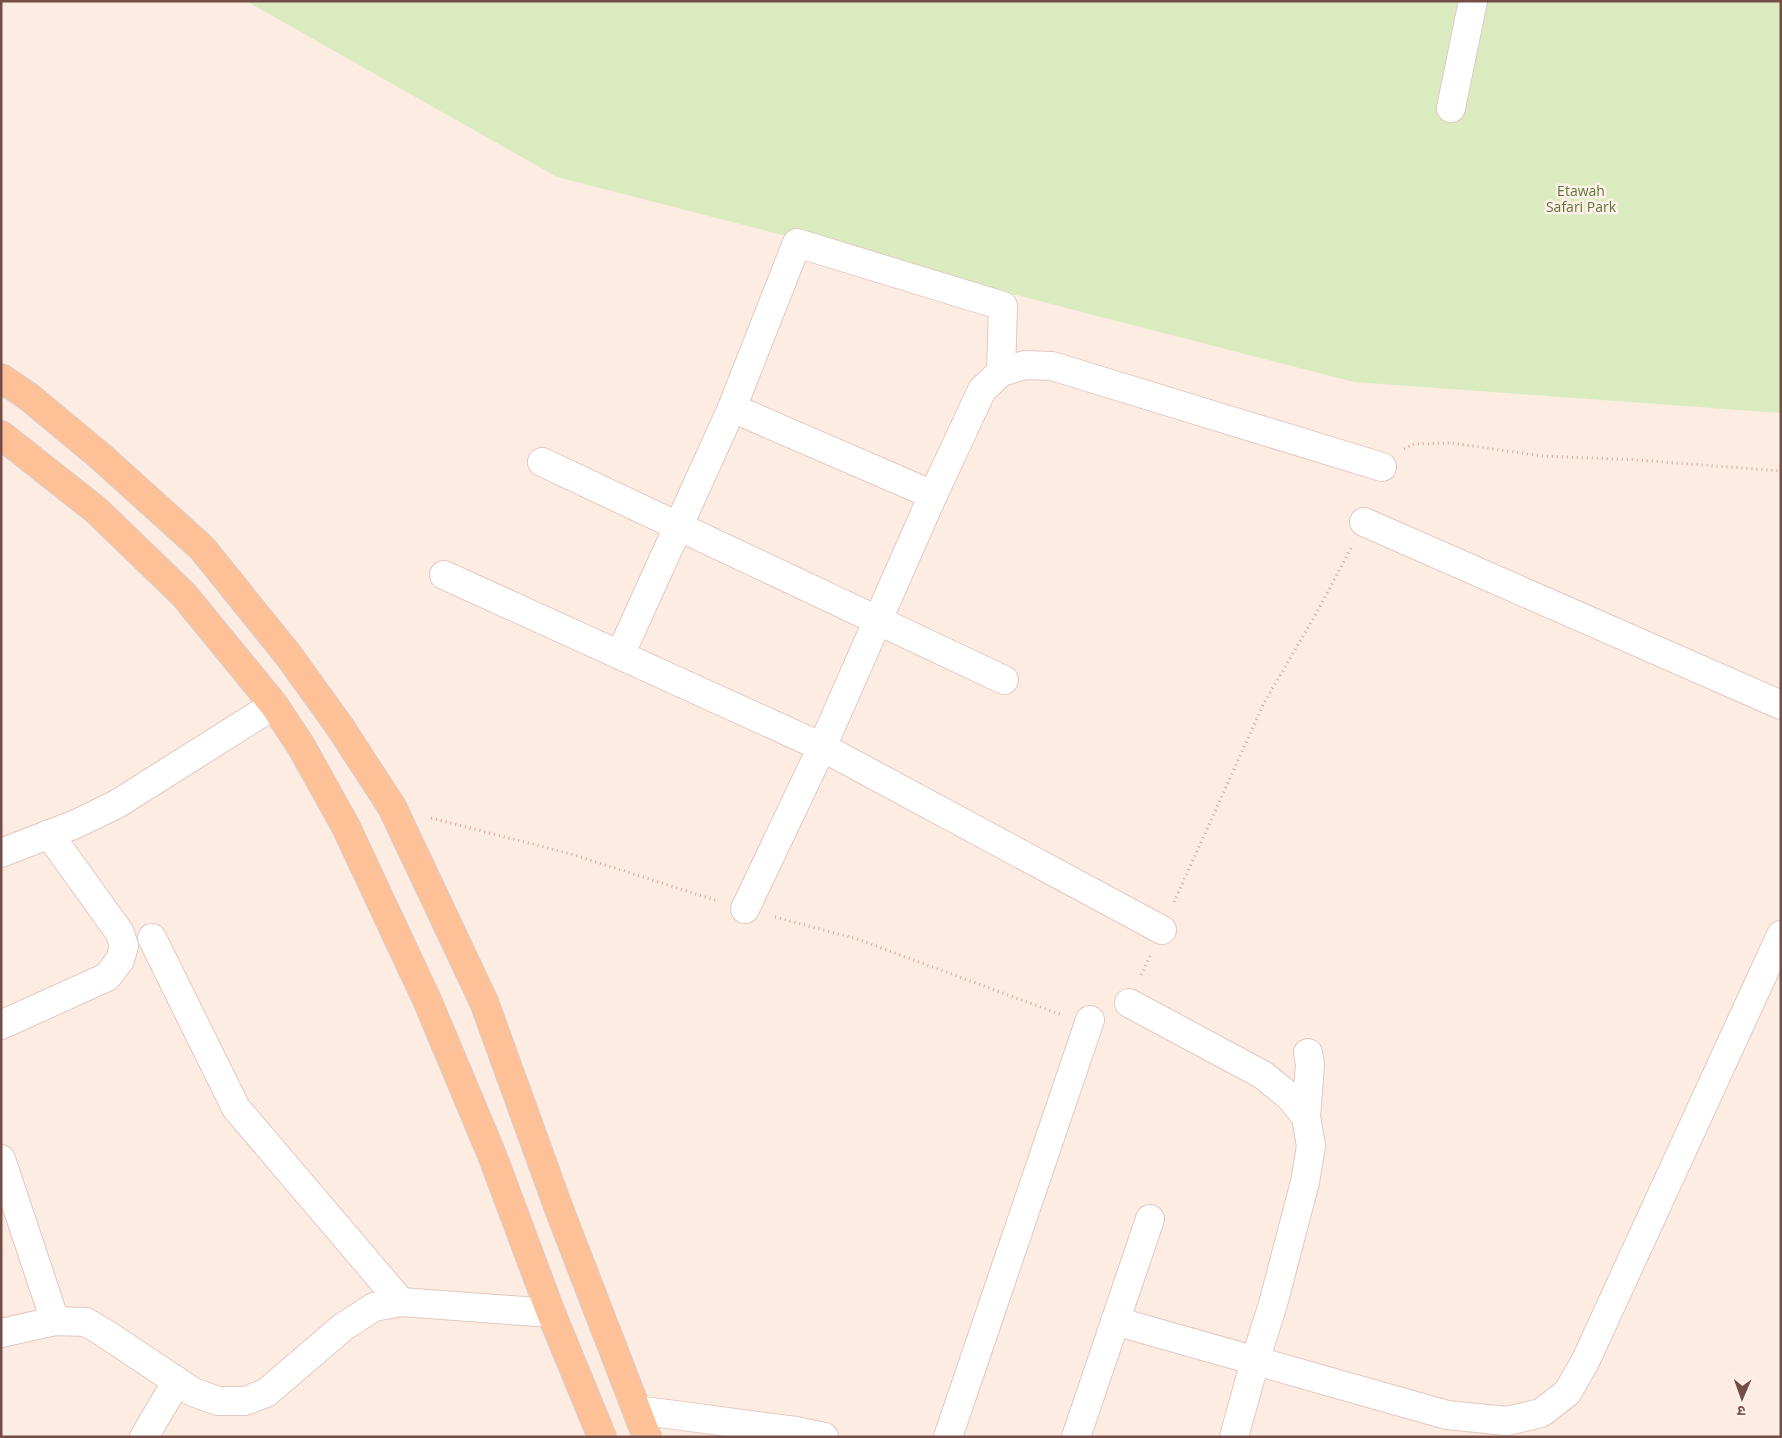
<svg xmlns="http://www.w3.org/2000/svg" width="1782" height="1438" font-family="'Open Sans','Noto Sans Devanagari',sans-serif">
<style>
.green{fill:#dbebc0}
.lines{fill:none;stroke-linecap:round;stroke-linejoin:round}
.minor-casing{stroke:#e3c8c0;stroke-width:30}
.primary-casing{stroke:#d8cdcb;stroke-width:30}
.path{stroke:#d8a59b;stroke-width:3;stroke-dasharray:1 4;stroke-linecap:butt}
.minor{stroke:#fff;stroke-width:28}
.primary{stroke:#fec197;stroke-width:28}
.labels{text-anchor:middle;stroke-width:5;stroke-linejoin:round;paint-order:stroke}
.park-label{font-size:14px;fill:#5a753c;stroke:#fff1e8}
</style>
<rect width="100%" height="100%" fill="#fdece1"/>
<path class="green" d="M 246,1 L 1781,1 L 1781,413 L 1354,382 L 557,177 Z"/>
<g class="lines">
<defs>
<g id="minor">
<path d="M 1451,108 L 1473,1"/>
<path d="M 732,408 L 933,495"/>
<path d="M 542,462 L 1004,680"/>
<path d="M 1364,522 L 1781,705"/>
<path d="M 444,575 L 822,747 L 1162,930"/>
<path d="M 620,655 L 732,408 L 797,243 L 1003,306 L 1001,372"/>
<path d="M 1,853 L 76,824 L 117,804 L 274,705"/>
<path d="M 745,909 L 822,747 L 933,495 L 982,390 L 1001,372 L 1025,365 L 1052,366 L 1382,467"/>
<path d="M 152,938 L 236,1108 L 401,1302"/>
<path d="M 1129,1003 L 1263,1075 L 1290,1097 L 1306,1117 L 1311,1146 L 1305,1182 L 1273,1304 L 1255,1361 L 1234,1437"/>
<path d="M 1,1025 L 107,977 L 120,960 L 124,946 L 120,933 L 49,834"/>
<path d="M 1306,1117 L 1310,1065 L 1308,1053"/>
<path d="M 1,1159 L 55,1321"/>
<path d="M 1115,1321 L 1447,1415 L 1507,1421 L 1541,1413 L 1567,1393 L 1585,1362 L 1781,935"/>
<path d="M 1,1333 L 55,1321 L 86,1322 L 106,1334 L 193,1392 L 218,1401 L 245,1401 L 266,1393 L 343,1327 L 374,1307 L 401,1302 L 551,1313"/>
<path d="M 637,1410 L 796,1431 L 824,1437"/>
<path d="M 144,1437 L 177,1381"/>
<path d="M 948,1437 L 1090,1020"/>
<path d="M 1076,1437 L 1150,1219"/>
</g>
<g id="primary">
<path d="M 1,378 L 29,397 L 100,456 L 202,548 L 289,656 L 340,727 L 392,807 L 484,1002 L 559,1209 L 647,1437"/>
<path d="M 1,435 L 96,510 L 184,595 L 274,705 L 301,746 L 346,827 L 427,1000 L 492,1155 L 551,1313 L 602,1437"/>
</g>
</defs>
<use href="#minor" class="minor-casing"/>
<use href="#primary" class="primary-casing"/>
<g class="path">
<path d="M 1404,449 L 1414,444 L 1452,443 L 1542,456 L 1638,460 L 1781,471"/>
<path d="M 431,818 L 571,854 L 718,901"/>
<path d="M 1174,902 L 1264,703 L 1317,612 L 1351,548"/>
<path d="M 775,917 L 857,939 L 1062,1015"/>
<path d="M 1141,975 L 1150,956"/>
</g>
<use href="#minor" class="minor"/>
<use href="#primary" class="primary"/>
</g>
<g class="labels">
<g class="park-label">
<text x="1581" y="196">Etawah<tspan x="1581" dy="16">Safari Park</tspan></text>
</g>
</g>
<rect width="1782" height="1438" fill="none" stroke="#754d47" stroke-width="5"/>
<g transform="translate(1742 1398) rotate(182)" stroke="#fff1e8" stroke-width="4" paint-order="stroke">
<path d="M0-4L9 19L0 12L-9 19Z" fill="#754d47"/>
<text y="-8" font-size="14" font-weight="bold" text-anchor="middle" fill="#754d47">उ</text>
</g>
</svg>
